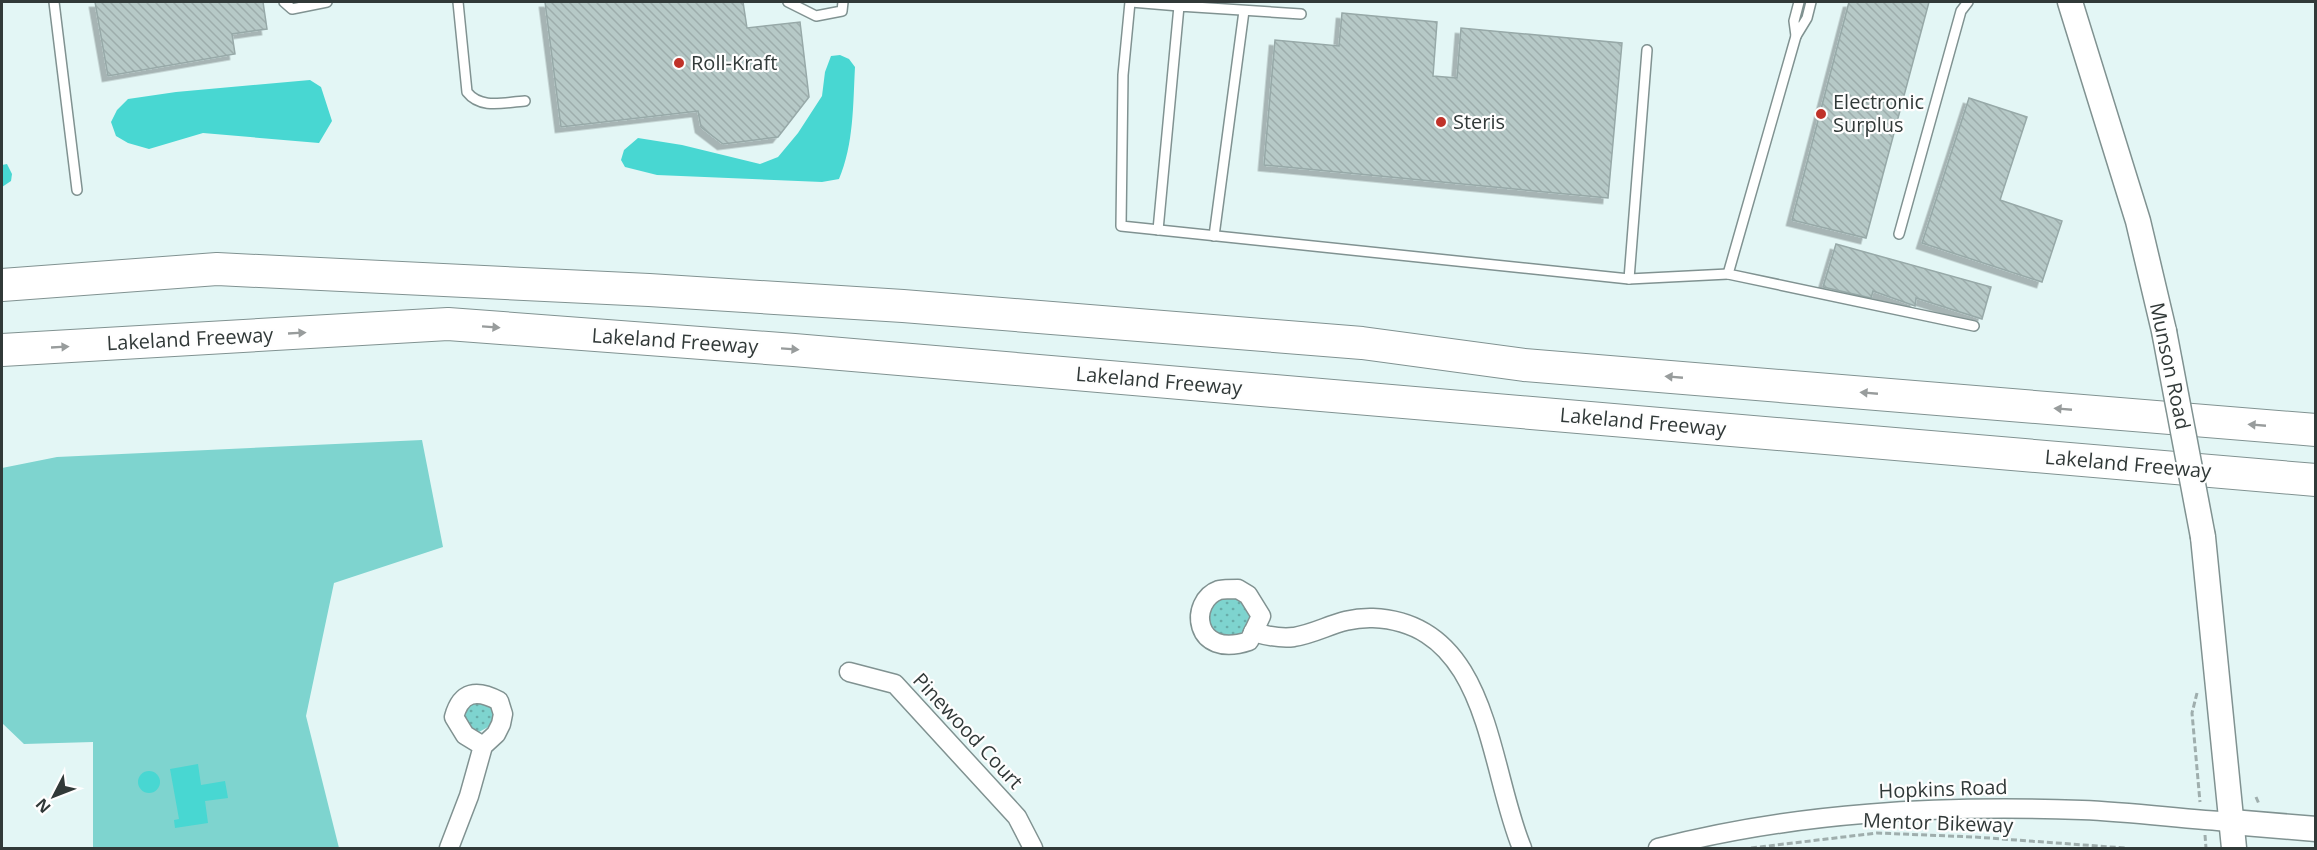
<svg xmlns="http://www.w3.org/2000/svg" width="2317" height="850" font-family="'Open Sans',sans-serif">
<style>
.grass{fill:url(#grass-dots)}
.green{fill:#7ed4cf}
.water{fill:#48d7d2}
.building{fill:url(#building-back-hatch);stroke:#97a9a8;stroke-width:1.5;filter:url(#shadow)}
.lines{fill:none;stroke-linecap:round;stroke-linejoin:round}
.lane-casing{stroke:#809291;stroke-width:12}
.street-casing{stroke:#809291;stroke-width:21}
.secondary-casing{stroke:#809291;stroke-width:27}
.highway-casing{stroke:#809291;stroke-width:34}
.path{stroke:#9faead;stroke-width:3;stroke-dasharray:6 3;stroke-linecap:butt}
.lane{stroke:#fff;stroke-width:9}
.street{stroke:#fff;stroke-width:18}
.secondary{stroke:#fff;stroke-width:24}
.highway{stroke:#fff;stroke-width:32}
.secondary-bridge-casing{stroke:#809291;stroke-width:27;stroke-linecap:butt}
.secondary-bridge{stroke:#fff;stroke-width:24}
.oneway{fill:#989c9c}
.poi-dot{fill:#c03229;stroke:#fefefe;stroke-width:2}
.labels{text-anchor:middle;stroke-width:4.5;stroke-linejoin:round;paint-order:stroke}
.poi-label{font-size:20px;fill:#313938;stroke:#fefefe;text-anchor:start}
.street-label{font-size:20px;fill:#313938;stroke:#fefefe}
</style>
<defs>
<pattern id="grass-dots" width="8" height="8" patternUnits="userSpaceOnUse" patternTransform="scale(1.5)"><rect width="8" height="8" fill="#7ed4cf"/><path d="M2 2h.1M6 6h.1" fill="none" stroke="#68ada9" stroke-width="1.8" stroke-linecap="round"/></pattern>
<pattern id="building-back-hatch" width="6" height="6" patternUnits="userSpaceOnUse" patternTransform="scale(1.5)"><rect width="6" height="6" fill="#b6c9c7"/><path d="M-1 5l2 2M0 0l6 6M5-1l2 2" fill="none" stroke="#9dadac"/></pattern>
<filter id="shadow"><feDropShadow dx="-5.5" dy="5.5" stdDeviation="0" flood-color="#0004"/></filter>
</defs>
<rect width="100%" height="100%" fill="#e3f6f5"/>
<g class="grass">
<circle cx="1229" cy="617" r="20"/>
<path d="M 473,700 L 491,704 L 496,717 L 490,726 L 477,733 C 467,727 464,720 463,709 Z"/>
</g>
<path class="green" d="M 422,440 L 443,547 L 334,583 L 306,716 L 339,848 L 93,848 L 93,742 L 24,744 L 2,723 L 2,468 L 57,457 Z"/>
<g class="water">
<path d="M 840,55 L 849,59 L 855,67 C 853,104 854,144 839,179 L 822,182 L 657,175 L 625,167 L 621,160 L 624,150 L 638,138 L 682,145 L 760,164 L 778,157 L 798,133 L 822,96 L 825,72 L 831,56 Z"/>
<path d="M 310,80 L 321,87 L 332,121 L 319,143 L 203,133 L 149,149 L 128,143 L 116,136 L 111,122 L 117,110 L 128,99 L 176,92 Z"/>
<path d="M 7,164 L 12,174 L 11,181 L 2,187 L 2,165 Z"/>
<path d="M 198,764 L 201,785 L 225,781 L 228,798 L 205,801 L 208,823 L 175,828 L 174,820 L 179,819 L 170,769 Z"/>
<circle cx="149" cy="782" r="11"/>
</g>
<g class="building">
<path d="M 95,2 L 263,2 L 267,29 L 232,34 L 235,54 L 108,76 Z"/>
<path d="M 545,2 L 743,2 L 747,28 L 800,22 L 809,97 L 778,137 L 723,144 L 701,127 L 698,111 L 561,127 Z"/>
<path d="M 1849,2 L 1929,2 L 1866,238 L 1792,220 Z"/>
<path d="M 1342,13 L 1437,22 L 1433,76 L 1457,78 L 1461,28 L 1622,43 L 1608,198 L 1264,165 L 1275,40 L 1339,46 Z"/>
<path d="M 1969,98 L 2027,117 L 2000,200 L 2062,221 L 2042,282 L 1922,243 Z"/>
<path d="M 1836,244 L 1991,287 L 1982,319 L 1916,298 L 1915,306 L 1873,291 L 1871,298 L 1823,287 Z"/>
</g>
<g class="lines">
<defs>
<g id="lane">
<path d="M 54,2 L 77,190"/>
<path d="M 284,2 L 292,9 L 327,2"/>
<path d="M 458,2 L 467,92 C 481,110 505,102 525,101"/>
<path d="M 788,2 L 816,16 L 842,11 L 843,2"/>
<path d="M 1130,2 L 1123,75 L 1121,226 L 1629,279 L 1728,274"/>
<path d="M 1131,2 L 1179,6"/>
<path d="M 1799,2 L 1794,21 L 1796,36 L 1807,18 L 1811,2"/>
<path d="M 1796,36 L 1728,274 L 1974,326"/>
<path d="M 1158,230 L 1179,6 L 1301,14"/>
<path d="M 1899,234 L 1961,11 L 1968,2"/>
<path d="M 1214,236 L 1244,11"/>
<path d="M 1629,279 L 1647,50"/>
</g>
<g id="street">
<path d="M 1238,589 L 1248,595 L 1261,616 L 1249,641 C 1193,660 1188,601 1219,590 C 1224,589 1232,589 1238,589 Z"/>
<path d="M 1253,632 C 1267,636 1280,639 1294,637 C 1323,632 1339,617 1373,618 C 1490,623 1488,767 1522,848"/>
<path d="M 849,672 L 895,684 L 1017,817 L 1033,848"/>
<path d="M 449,848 L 469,796 L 483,746 L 496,734 L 501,724 L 503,714 L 499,701 C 477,689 461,691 454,717 L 465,735 L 483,746"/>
<path d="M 1658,848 C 1796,812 1940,805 2082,810 C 2132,812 2183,819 2232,822"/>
</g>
<g id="secondary">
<path d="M 2070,2 L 2138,221 L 2164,331"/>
<path d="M 2203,537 L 2234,848"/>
<path d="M 2232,822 L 2316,829"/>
</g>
<g id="highway">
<path d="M 2,285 L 217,269 L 649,290 L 903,306 L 1362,343 L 1524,365 L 2316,430"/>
<path d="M 2,350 L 448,324 L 794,350 L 2316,480"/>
</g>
</defs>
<use href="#lane" class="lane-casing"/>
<use href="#street" class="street-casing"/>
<use href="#secondary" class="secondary-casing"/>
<use href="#highway" class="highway-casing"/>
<g class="path">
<path d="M 2197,693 L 2192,713 L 2200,802"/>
<path d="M 2256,797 L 2259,804"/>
<path d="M 2205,835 L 2206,848"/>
<path d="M 1751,848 L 1877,833 L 1975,837 L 2125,848"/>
</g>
<use href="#lane" class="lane"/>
<use href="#street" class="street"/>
<use href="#secondary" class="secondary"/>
<use href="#highway" class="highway"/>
<defs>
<path id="secondary-bridge" d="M 2164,331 L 2203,537"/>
</defs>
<use href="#secondary-bridge" class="secondary-bridge-casing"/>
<use href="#secondary-bridge" class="secondary-bridge"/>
</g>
<defs><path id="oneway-solid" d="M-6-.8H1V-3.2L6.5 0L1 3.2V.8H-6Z" transform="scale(1.5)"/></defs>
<g class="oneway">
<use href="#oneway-solid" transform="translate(491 327) rotate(4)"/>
<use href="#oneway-solid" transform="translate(297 333) rotate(-3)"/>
<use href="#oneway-solid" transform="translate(60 347) rotate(-3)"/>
<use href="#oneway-solid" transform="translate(790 349) rotate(4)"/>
<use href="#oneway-solid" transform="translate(1674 377) rotate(-175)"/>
<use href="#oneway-solid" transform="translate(1869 393) rotate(-175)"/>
<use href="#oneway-solid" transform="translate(2063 409) rotate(-175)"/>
<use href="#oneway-solid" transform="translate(2257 425) rotate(-175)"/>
</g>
<g class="poi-dot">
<circle cx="679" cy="63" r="6"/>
<circle cx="1821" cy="114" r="6"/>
<circle cx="1441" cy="122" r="6"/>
</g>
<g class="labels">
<g class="poi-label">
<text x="691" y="70">Roll-Kraft</text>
<text x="1833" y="109">Electronic<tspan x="1833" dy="23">Surplus</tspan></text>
<text x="1453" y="129">Steris</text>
</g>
<g class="street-label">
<text transform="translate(190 339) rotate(-3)" y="7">Lakeland Freeway</text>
<text transform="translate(675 341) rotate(4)" y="7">Lakeland Freeway</text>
<text transform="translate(2170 366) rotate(78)" y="7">Munson Road</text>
<text transform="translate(1159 381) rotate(5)" y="7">Lakeland Freeway</text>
<text transform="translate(1643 422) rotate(5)" y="7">Lakeland Freeway</text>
<text transform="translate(2128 464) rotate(5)" y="7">Lakeland Freeway</text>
<text transform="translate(968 731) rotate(47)" y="7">Pinewood Court</text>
<text transform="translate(1943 789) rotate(-2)" y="7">Hopkins Road</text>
<text transform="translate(1938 823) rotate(2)" y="7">Mentor Bikeway</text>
</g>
</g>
<rect width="2317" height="850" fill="none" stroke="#313938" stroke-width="6"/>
<g transform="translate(54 796) rotate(228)" stroke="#fefefe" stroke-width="4.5" paint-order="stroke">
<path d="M0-4.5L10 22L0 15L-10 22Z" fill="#313938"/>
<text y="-9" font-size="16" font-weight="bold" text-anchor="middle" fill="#313938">N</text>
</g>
</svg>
